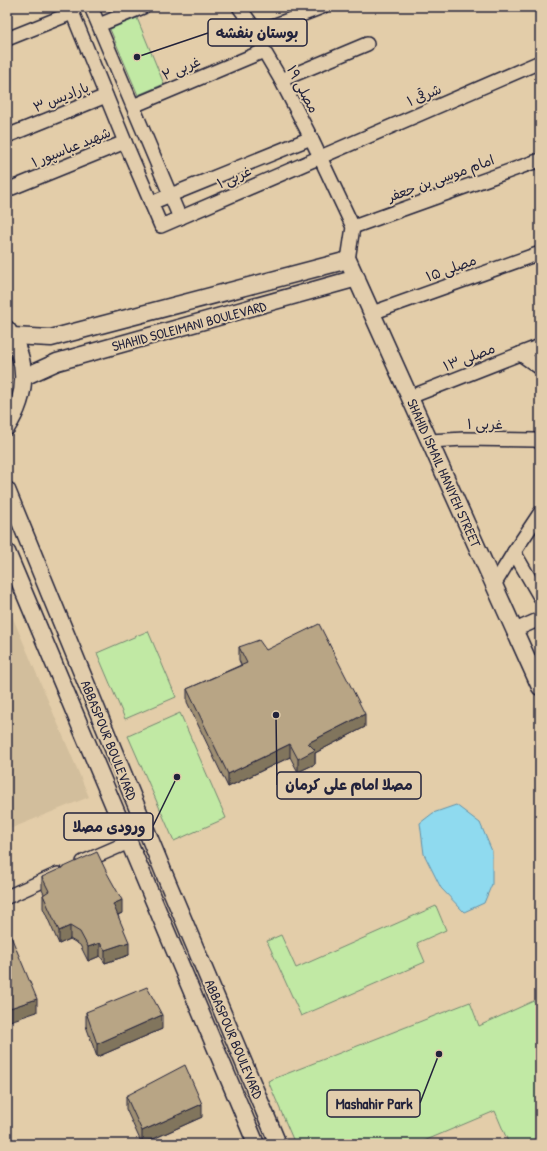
<svg xmlns="http://www.w3.org/2000/svg" width="547" height="1151" font-family="'Patrick Hand','Playpen Sans Arabic',sans-serif">
<style>
.built{fill:#d2be9c}
.green{fill:#c1e9a4;stroke:#728670}
.water{fill:#8fdaef;stroke:#6390a7}
.lines{fill:none;stroke-linecap:round;stroke-linejoin:round}
.minor-casing{stroke:#22223b;stroke-width:16}
.major-casing{stroke:#22223b;stroke-width:19}
.minor{stroke:#e2cdac;stroke-width:13}
.major{stroke:#e2cdac;stroke-width:16}
.wall{fill:#9e8e72;stroke:#22223b}
.shaded-wall{fill:#81745d;stroke:#22223b}
.building{fill:#b8a585;stroke:#22223b}
.labels{text-anchor:middle;stroke-width:4;stroke-linejoin:round;paint-order:stroke}
.street-label{font-size:14px;fill:#22223b;stroke:#e2cdac}
.leader{fill:none;stroke:#22223b;stroke-width:1.5}
.callout-dot{fill:#22223b;stroke:#e2cdac;stroke-width:1.5}
.callout{fill:#e2cdac;stroke:#22223b;stroke-width:1.5}
.callout-label{font-size:15px;text-anchor:middle;font-weight:bold;fill:#22223b}
</style>
<rect width="100%" height="100%" fill="#e3cda9"/>
<filter id="ink" filterUnits="userSpaceOnUse"><feTurbulence type="fractalNoise" baseFrequency=".025" numOctaves="2"/><feDisplacementMap in="SourceGraphic" scale="8" xChannelSelector="R" yChannelSelector="G"/><feConvolveMatrix kernelMatrix="1 2 1 2 8 2 1 2 1" color-interpolation-filters="sRGB"/></filter>
<g filter="url(#ink)">
<path class="built" d="M 7,604 L 89,797 L 7,830 Z"/>
<g class="green">
<path d="M 137,18 L 164,84 L 138,95 L 110,29 Z"/>
<path d="M 148,631 L 176,697 L 125,719 L 97,653 Z"/>
<path d="M 180,713 L 226,818 L 174,841 L 128,736 Z"/>
<path d="M 436,906 L 446,930 L 417,943 L 425,962 L 301,1016 L 267,941 L 281,935 L 296,968 Z"/>
<path d="M 540,998 L 540,1144 L 509,1144 L 495,1111 L 417,1144 L 295,1144 L 268,1081 L 470,1002 L 479,1026 Z"/>
</g>
<path class="water" d="M 456,805 L 480,823 L 492,851 L 492,884 L 484,903 L 464,912 L 441,888 L 424,854 L 420,823 L 433,813 Z"/>
<g class="lines">
<defs>
<g id="minor">
<path d="M 70,7 L 125,142 L 161,226 L 540,62"/>
<path d="M 91,7 L 180,218"/>
<path d="M 239,7 L 257,32 L 264,51 L 281,80 L 311,138 L 353,227 L 348,260"/>
<path d="M 99,25 L 143,7"/>
<path d="M 257,32 L 322,7"/>
<path d="M 7,39 L 72,13"/>
<path d="M 281,80 L 367,44"/>
<path d="M 133,106 L 264,51"/>
<path d="M 7,136 L 106,96"/>
<path d="M 7,190 L 125,142"/>
<path d="M 151,203 L 311,138"/>
<path d="M 353,227 L 540,160"/>
<path d="M 372,313 L 540,253"/>
<path d="M 520,354 L 540,368"/>
<path d="M 410,397 L 540,346"/>
<path d="M 430,441 L 464,439 L 535,440 L 540,442"/>
<path d="M 514,552 L 540,597"/>
<path d="M 494,585 L 514,552 L 540,513"/>
<path d="M 515,630 L 540,619"/>
<path d="M 83,862 L 129,842"/>
<path d="M 7,897 L 58,874"/>
</g>
<g id="major">
<path d="M 7,329 C 29,361 28,395 7,427"/>
<path d="M 12,336 L 51,338 L 348,260 L 540,687"/>
<path d="M 24,377 L 57,362 L 357,278"/>
<path d="M 7,490 L 168,883 L 278,1144"/>
<path d="M 7,552 L 256,1144"/>
</g>
</defs>
<use href="#minor" class="minor-casing"/>
<use href="#major" class="major-casing"/>
<use href="#minor" class="minor"/>
<use href="#major" class="major"/>
</g>
<g class="wall">
<path d="M 239,647 L 266,650 L 365,727 L 315,753 L 315,764 L 298,772 L 290,757 L 228,787 L 187,702 L 187,689 L 241,665 L 239,660 Z"/>
<path d="M 42,877 L 122,913 L 118,915 L 129,955 L 105,963 L 100,956 L 88,961 L 80,945 L 70,939 L 59,944 L 43,908 L 43,895 L 44,894 L 42,890 Z"/>
<path d="M 86,1012 L 162,1029 L 97,1057 L 86,1026 Z"/>
<path d="M 126,1096 L 202,1117 L 142,1144 L 126,1109 Z"/>
</g>
<g class="shaded-wall">
<path d="M 365,714 L 365,727 L 315,753 L 315,764 L 298,772 L 298,759 L 308,743 Z"/>
<path d="M 290,744 L 290,757 L 228,787 L 228,774 Z"/>
<path d="M 122,900 L 122,913 L 113,917 L 113,904 Z"/>
<path d="M 70,926 L 70,939 L 59,944 L 59,931 Z"/>
<path d="M 129,942 L 129,955 L 105,963 L 105,950 Z"/>
<path d="M 100,943 L 100,956 L 88,961 L 88,947 Z"/>
<path d="M 37,999 L 37,1012 L 7,1022 L 7,1009 Z"/>
<path d="M 162,1015 L 162,1029 L 97,1057 L 97,1044 Z"/>
<path d="M 202,1104 L 202,1117 L 142,1144 L 142,1131 Z"/>
</g>
<g class="building">
<path d="M 319,624 L 365,714 L 308,743 L 315,750 L 298,759 L 290,744 L 228,774 L 187,689 L 247,663 L 239,647 L 259,640 L 266,650 Z"/>
<path d="M 97,852 L 107,873 L 122,900 L 113,904 L 129,942 L 105,950 L 100,943 L 88,947 L 80,932 L 70,926 L 59,931 L 43,895 L 49,891 L 42,877 Z"/>
<path d="M 7,927 L 37,999 L 7,1009 Z"/>
<path d="M 147,987 L 162,1015 L 97,1044 L 86,1012 Z"/>
<path d="M 185,1065 L 202,1104 L 142,1131 L 126,1096 Z"/>
</g>
</g>
<g class="labels">
<g class="street-label">
<text transform="translate(181 68) rotate(-23)" y="5">۲ غربی</text>
<text transform="translate(303 89) rotate(62)" y="5">مصلی ۱۹</text>
<text transform="translate(424 95) rotate(-23)" y="5">شرقی ۱</text>
<text transform="translate(61 97) rotate(-22)" y="5">پارادیس ۳</text>
<text transform="translate(71 147) rotate(-22)" y="5">شهید عباسپور ۱</text>
<text transform="translate(234 177) rotate(-24)" y="5">۱ غربی</text>
<text transform="translate(441 178) rotate(-20)" y="5">امام موسی بن جعفر</text>
<text transform="translate(451 268) rotate(-20)" y="5">مصلی ۱۵</text>
<text transform="translate(189 326) rotate(-15)" y="5">SHAHID SOLEIMANI BOULEVARD</text>
<text transform="translate(469 357) rotate(-21)" y="5">مصلی ۱۳</text>
<text x="485" y="429">۱ غربی</text>
<text transform="translate(444 473) rotate(66)" y="5">SHAHID ISMAIL HANIYEH STREET</text>
<text transform="translate(109 740) rotate(68)" y="5">ABBASPOUR BOULEVARD</text>
<text transform="translate(234 1039) rotate(67)" y="5">ABBASPOUR BOULEVARD</text>
</g>
</g>
<path class="leader" d="M137 57L208 33M276 715L277 785M177 777L153 826M439 1054L420 1103"/>
<g class="callout-dot">
<circle cx="137" cy="57" r="4"/>
<circle cx="276" cy="715" r="4"/>
<circle cx="177" cy="777" r="4"/>
<circle cx="439" cy="1054" r="4"/>
</g>
<g class="callout">
<rect x="208" y="19" width="99" height="27" rx="4"/>
<rect x="277" y="772" width="144" height="27" rx="4"/>
<rect x="64" y="813" width="89" height="27" rx="4"/>
<rect x="327" y="1090" width="93" height="27" rx="4"/>
</g>
<g class="callout-label">
<text x="257" y="38">بوستان بنفشه</text>
<text x="349" y="790">مصلا امام علی کرمان</text>
<text x="109" y="832">ورودی مصلا</text>
<text x="374" y="1109">Mashahir Park</text>
</g>
<rect width="547" height="1151" fill="none" stroke="#e2cdac" stroke-width="24"/>
<rect x="12" y="12" width="523" height="1127" fill="none" stroke="#22223b" stroke-width="1.5" filter="url(#ink)"/>
</svg>
